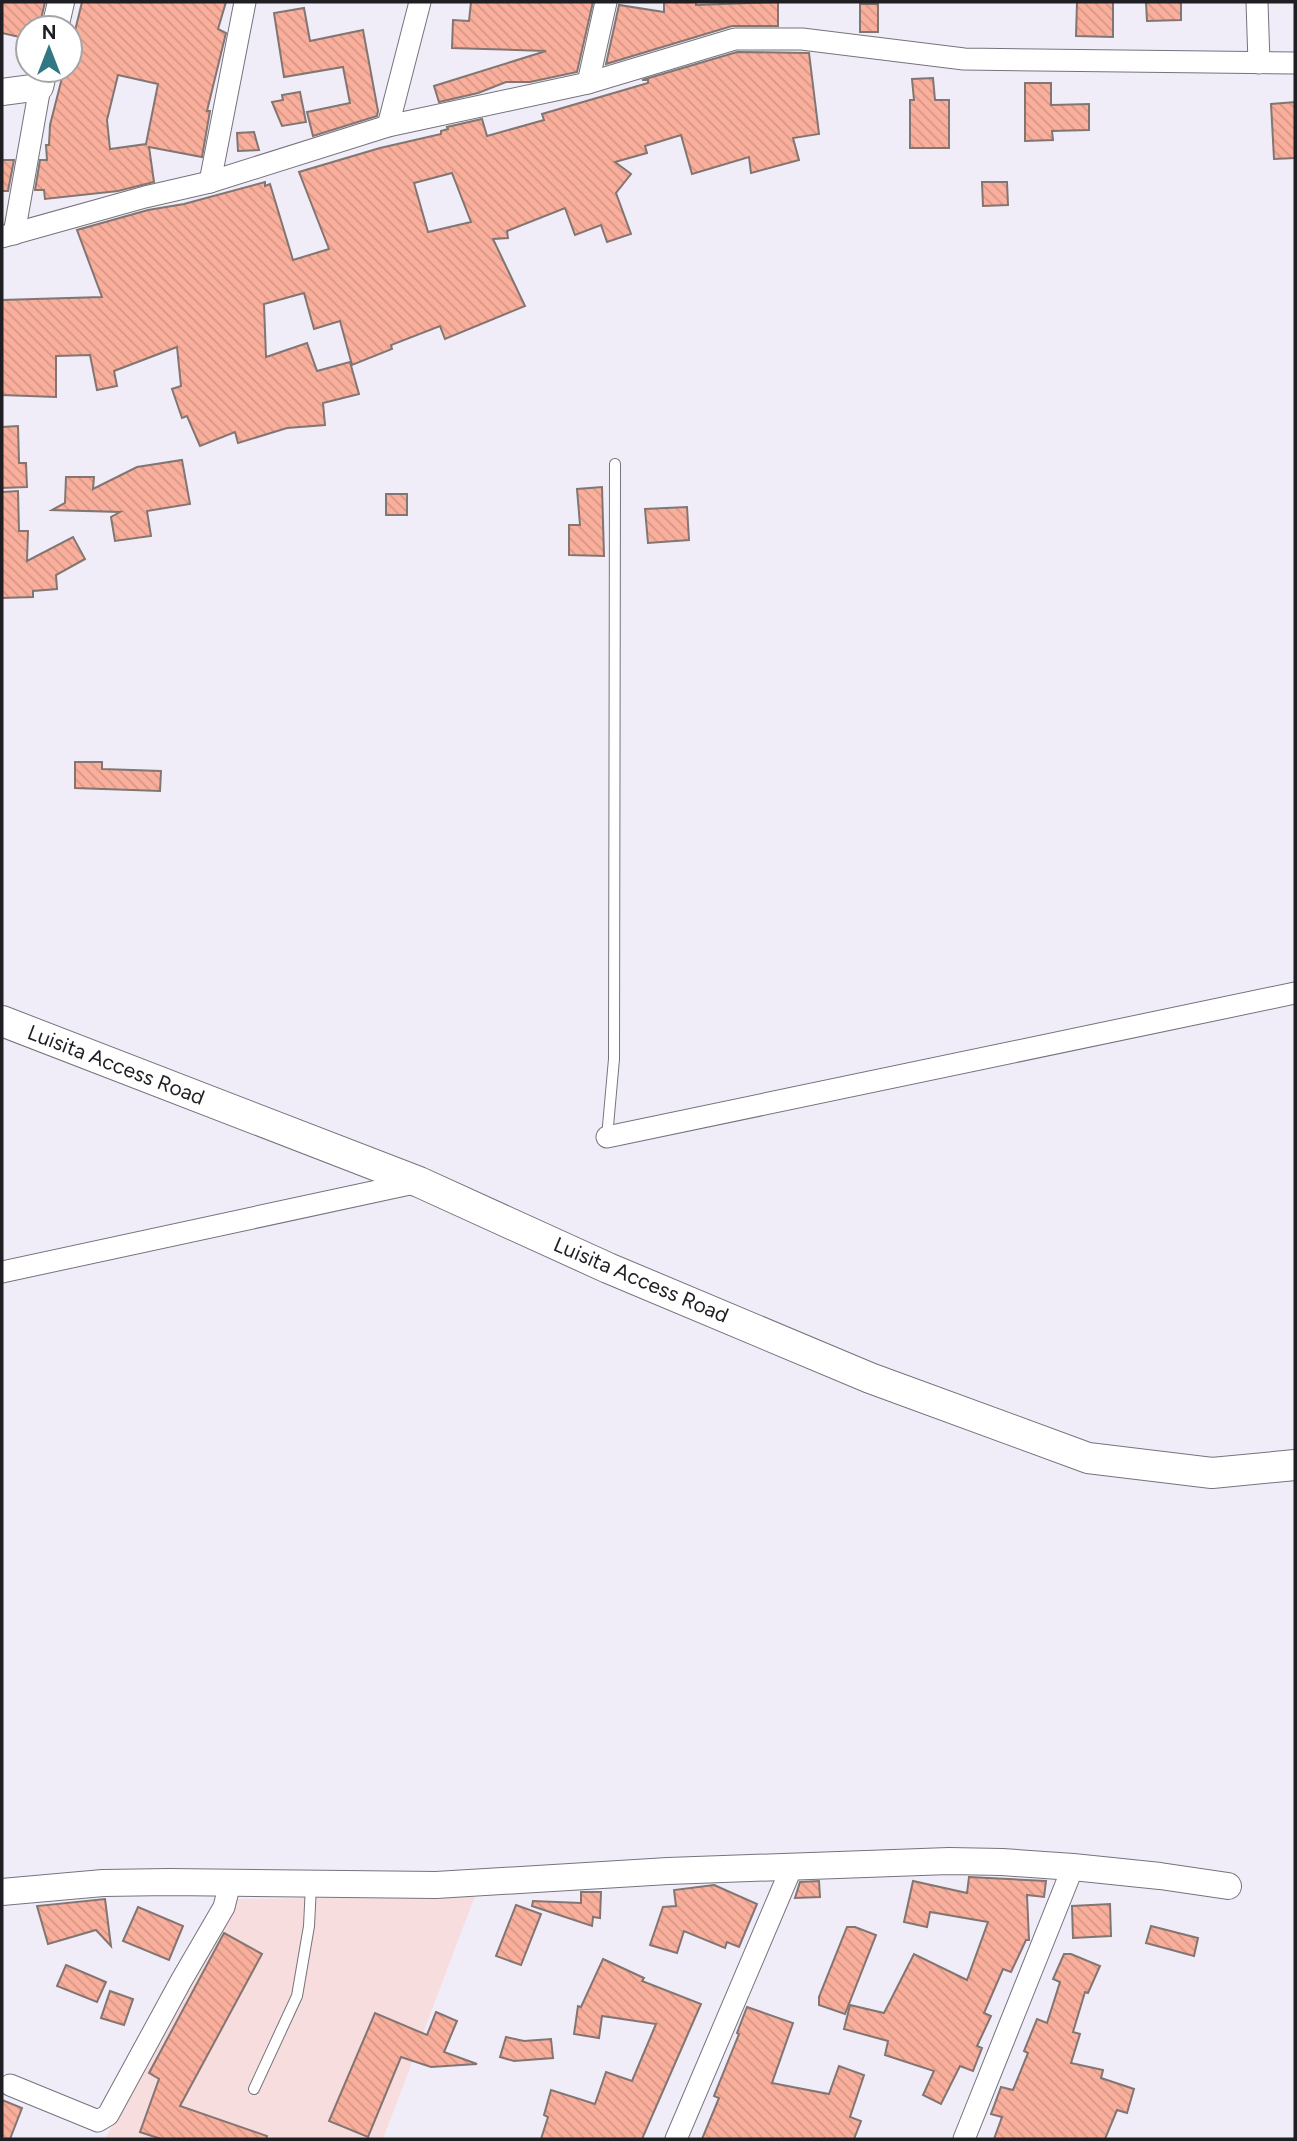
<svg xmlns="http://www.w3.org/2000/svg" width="1297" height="2141" font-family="Figtree,sans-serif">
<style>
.education{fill:#f8ddde}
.building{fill:url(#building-back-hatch);stroke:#827572;stroke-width:2;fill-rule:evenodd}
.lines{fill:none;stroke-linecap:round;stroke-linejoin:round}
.service-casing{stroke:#76737d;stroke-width:12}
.minor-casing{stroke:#76737d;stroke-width:23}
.tertiary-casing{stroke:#76737d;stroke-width:28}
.secondary-casing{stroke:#76737d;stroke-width:32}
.service{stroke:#fff;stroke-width:10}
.minor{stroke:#fff;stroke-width:21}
.tertiary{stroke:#fff;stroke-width:26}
.secondary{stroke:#fff;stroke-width:30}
.labels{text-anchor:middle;stroke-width:7;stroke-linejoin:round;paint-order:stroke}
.street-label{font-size:21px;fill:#1f1e23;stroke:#fff}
</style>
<defs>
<pattern id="building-back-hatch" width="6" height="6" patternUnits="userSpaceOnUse" patternTransform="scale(1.75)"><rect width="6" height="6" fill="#faaf9c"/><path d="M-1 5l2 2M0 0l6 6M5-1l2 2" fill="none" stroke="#d69686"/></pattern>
</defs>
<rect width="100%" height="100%" fill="#f0edf9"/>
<path class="education" d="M 475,1896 L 383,2139 L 105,2139 L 235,1899 Z"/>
<g class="building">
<path d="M 2,2 L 45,2 L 39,28 L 28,28 L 28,39 L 2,33 Z"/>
<path d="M 82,2 L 226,2 L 218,29 L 226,33 L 207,111 L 210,111 L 202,157 L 149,147 L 154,182 L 118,191 L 45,199 L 44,190 L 35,190 L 40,160 L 47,160 L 46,145 L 49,145 L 50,125 L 64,70 L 70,70 L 70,34 L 74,35 ZM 118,75 L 158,84 L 146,144 L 110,149 L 107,120 Z"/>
<path d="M 471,2 L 593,2 L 577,72 L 530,82 L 506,82 L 478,93 L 439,102 L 434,86 L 546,51 L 452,48 L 453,20 L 469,21 Z"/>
<path d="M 664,2 L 696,2 L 696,5 L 778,2 L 778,26 L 732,26 L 606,64 L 619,5 L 664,12 Z"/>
<path d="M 1077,2 L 1113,2 L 1113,37 L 1076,36 Z"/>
<path d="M 1146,2 L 1181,2 L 1181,20 L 1147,21 Z"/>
<rect x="860" y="4" width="18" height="28"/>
<path d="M 304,8 L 310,41 L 363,30 L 378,111 L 377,116 L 313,136 L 307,112 L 350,103 L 343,67 L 284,77 L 274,13 Z"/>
<path d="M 737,52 L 809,53 L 819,134 L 793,138 L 799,160 L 751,173 L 749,157 L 692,174 L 681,135 L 645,146 L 647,153 L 615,162 L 631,174 L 616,193 L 631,234 L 607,242 L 601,225 L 575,235 L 565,208 L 507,231 L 508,238 L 493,239 L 525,306 L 445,339 L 440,326 L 391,345 L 392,349 L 352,365 L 340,321 L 314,329 L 304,293 L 264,304 L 266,357 L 307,343 L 317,371 L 350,362 L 359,394 L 323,403 L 325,425 L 287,428 L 238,443 L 235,432 L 200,446 L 187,416 L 182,418 L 172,389 L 181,386 L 177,347 L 114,371 L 117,386 L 97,390 L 90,355 L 56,356 L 56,397 L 2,395 L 2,300 L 102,297 L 77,230 L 148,210 L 184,204 L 265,182 L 265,186 L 270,184 L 293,260 L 329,249 L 299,172 L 380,148 L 441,134 L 441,131 L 448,129 L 447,127 L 482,119 L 487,136 L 544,120 L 542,114 L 648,83 L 648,80 L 642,80 ZM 452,173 L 471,222 L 428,232 L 414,183 Z"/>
<path d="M 933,78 L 935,100 L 949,100 L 949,148 L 910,148 L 910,100 L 914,100 L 912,79 Z"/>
<path d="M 1025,83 L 1051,83 L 1051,105 L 1089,104 L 1089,130 L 1052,131 L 1053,140 L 1025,141 Z"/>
<path d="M 300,92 L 306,122 L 282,126 L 272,102 L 283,100 L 282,95 Z"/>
<path d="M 1295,102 L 1295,158 L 1274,159 L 1271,104 Z"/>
<path d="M 254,132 L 259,150 L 238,151 L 237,133 Z"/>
<path d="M 2,160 L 14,160 L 8,191 L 2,191 Z"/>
<path d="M 982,182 L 1007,182 L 1008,205 L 983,206 Z"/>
<path d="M 18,426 L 19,463 L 26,463 L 27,487 L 2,488 L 2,427 Z"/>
<path d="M 182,460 L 190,504 L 147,511 L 151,536 L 115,541 L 111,517 L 120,512 L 52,510 L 65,503 L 66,477 L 94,477 L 93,489 L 137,467 Z"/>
<path d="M 602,487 L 604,556 L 569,555 L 569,525 L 580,525 L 577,489 Z"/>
<path d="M 18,491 L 19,531 L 28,531 L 27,561 L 73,537 L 85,559 L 56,575 L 57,589 L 33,591 L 33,597 L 2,598 L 2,492 Z"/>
<rect x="386" y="494" width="21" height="21"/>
<path d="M 687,507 L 689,540 L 648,543 L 645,509 Z"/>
<path d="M 75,762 L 102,762 L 102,769 L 161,771 L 160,791 L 75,788 Z"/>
<path d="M 969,1877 L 1046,1881 L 1044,1897 L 1027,1895 L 1029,1940 L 1026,1940 L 1011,1972 L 1003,1969 L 984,2013 L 991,2016 L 977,2046 L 982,2048 L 973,2071 L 960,2066 L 941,2104 L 923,2095 L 934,2071 L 885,2055 L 888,2041 L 844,2029 L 850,2005 L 884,2013 L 914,1954 L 967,1980 L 988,1922 L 930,1912 L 927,1927 L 904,1922 L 913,1881 L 967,1893 Z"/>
<path d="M 819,1881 L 820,1897 L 795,1898 L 800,1882 Z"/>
<path d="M 714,1885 L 757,1904 L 739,1947 L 727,1942 L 725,1948 L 684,1931 L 677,1953 L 650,1945 L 663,1907 L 676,1906 L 674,1890 Z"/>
<path d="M 581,1892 L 601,1892 L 600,1918 L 593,1917 L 592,1926 L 532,1906 L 533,1901 L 581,1903 Z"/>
<path d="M 105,1899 L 111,1946 L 96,1930 L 48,1944 L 37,1906 Z"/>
<path d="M 1110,1904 L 1111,1936 L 1073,1938 L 1072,1906 Z"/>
<path d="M 516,1905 L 541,1914 L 521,1965 L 496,1956 Z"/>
<path d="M 138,1907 L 183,1926 L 169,1960 L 123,1941 Z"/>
<path d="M 1151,1926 L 1198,1938 L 1194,1956 L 1146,1943 Z"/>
<path d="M 847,1927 L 855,1927 L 876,1935 L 845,2014 L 819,2005 L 819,1997 Z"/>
<path d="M 224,1933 L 262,1954 L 180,2106 L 267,2136 L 266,2139 L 161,2139 L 140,2132 L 159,2079 L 149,2073 Z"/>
<path d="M 1064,1954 L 1071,1954 L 1100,1966 L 1088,1993 L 1085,1992 L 1073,2032 L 1080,2034 L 1071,2063 L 1103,2070 L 1101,2078 L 1134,2089 L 1127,2113 L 1117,2110 L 1105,2139 L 994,2139 L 1002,2117 L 991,2114 L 1001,2087 L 1013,2090 L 1028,2053 L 1024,2051 L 1037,2019 L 1047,2023 L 1060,1982 L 1053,1979 Z"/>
<path d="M 603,1959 L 644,1978 L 642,1981 L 701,2004 L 642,2139 L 541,2139 L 548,2117 L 544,2115 L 551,2090 L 595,2104 L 606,2072 L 632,2081 L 656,2024 L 602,2016 L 599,2038 L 574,2034 L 578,2006 L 581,2007 Z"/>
<path d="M 66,1965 L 106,1982 L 97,2002 L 57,1986 Z"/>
<path d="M 110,1991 L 133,1999 L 124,2025 L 101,2018 Z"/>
<path d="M 747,2007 L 793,2023 L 772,2083 L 829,2094 L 839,2066 L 864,2075 L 850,2117 L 861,2121 L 854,2139 L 702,2139 L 719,2098 L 714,2096 L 739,2034 L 737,2033 Z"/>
<path d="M 436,2012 L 457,2021 L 444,2052 L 477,2064 L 431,2067 L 401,2057 L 368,2137 L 329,2121 L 375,2013 L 427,2035 Z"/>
<path d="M 506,2037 L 524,2041 L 551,2039 L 553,2058 L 514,2061 L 500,2057 Z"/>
<path d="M 2,2100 L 22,2108 L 10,2139 L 2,2139 Z"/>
</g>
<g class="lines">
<defs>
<g id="service">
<path d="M 607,1137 L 614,1059 L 615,464"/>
<path d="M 254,2089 L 297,1996 L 309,1926 L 311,1885"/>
</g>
<g id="minor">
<path d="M 1257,2 L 1259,63"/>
<path d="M 588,83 L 606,2"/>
<path d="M 388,126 L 420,2"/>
<path d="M 210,182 L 245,2"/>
<path d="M 14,234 L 40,87"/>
<path d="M 2,237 L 145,197 L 210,182 L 388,126 L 588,83 L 735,39 L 802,39 L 964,59 L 1295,63"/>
<path d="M 607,1137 L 1295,993"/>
<path d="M 2,1272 L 419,1182"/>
<path d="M 10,2085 L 98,2121 L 108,2115 L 181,1981 L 224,1907 L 230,1883"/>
<path d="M 676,2139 L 791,1869"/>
<path d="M 964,2139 L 1073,1867"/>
</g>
<g id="tertiary">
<path d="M 55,28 L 61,2"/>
<path d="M 2,92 L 40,87 L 44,70"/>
<path d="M 2,1892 L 103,1883 L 169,1882 L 436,1885 L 668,1871 L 949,1861 L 1002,1862 L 1073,1867 L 1160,1876 L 1228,1886"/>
</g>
<path id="secondary" d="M 2,1021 L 419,1182 L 608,1268 L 870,1378 L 1088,1458 L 1212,1473 L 1295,1465"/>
</defs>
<use href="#service" class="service-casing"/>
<use href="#minor" class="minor-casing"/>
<use href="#tertiary" class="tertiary-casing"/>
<use href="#secondary" class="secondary-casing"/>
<use href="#service" class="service"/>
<use href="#minor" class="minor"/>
<use href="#tertiary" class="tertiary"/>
<use href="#secondary" class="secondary"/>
</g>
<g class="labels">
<g class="street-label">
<text transform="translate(116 1065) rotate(21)" y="7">Luisita Access Road</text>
<text transform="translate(641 1280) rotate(23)" y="7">Luisita Access Road</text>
</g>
</g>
<rect width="1297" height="2141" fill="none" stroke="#1f1e23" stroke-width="7"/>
<g transform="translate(49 49)"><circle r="33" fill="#ffffff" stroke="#a5a5a7" stroke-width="2"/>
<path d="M0-5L12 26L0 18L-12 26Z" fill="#317784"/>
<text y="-10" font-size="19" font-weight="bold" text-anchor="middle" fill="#1f1e23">N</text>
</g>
</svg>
